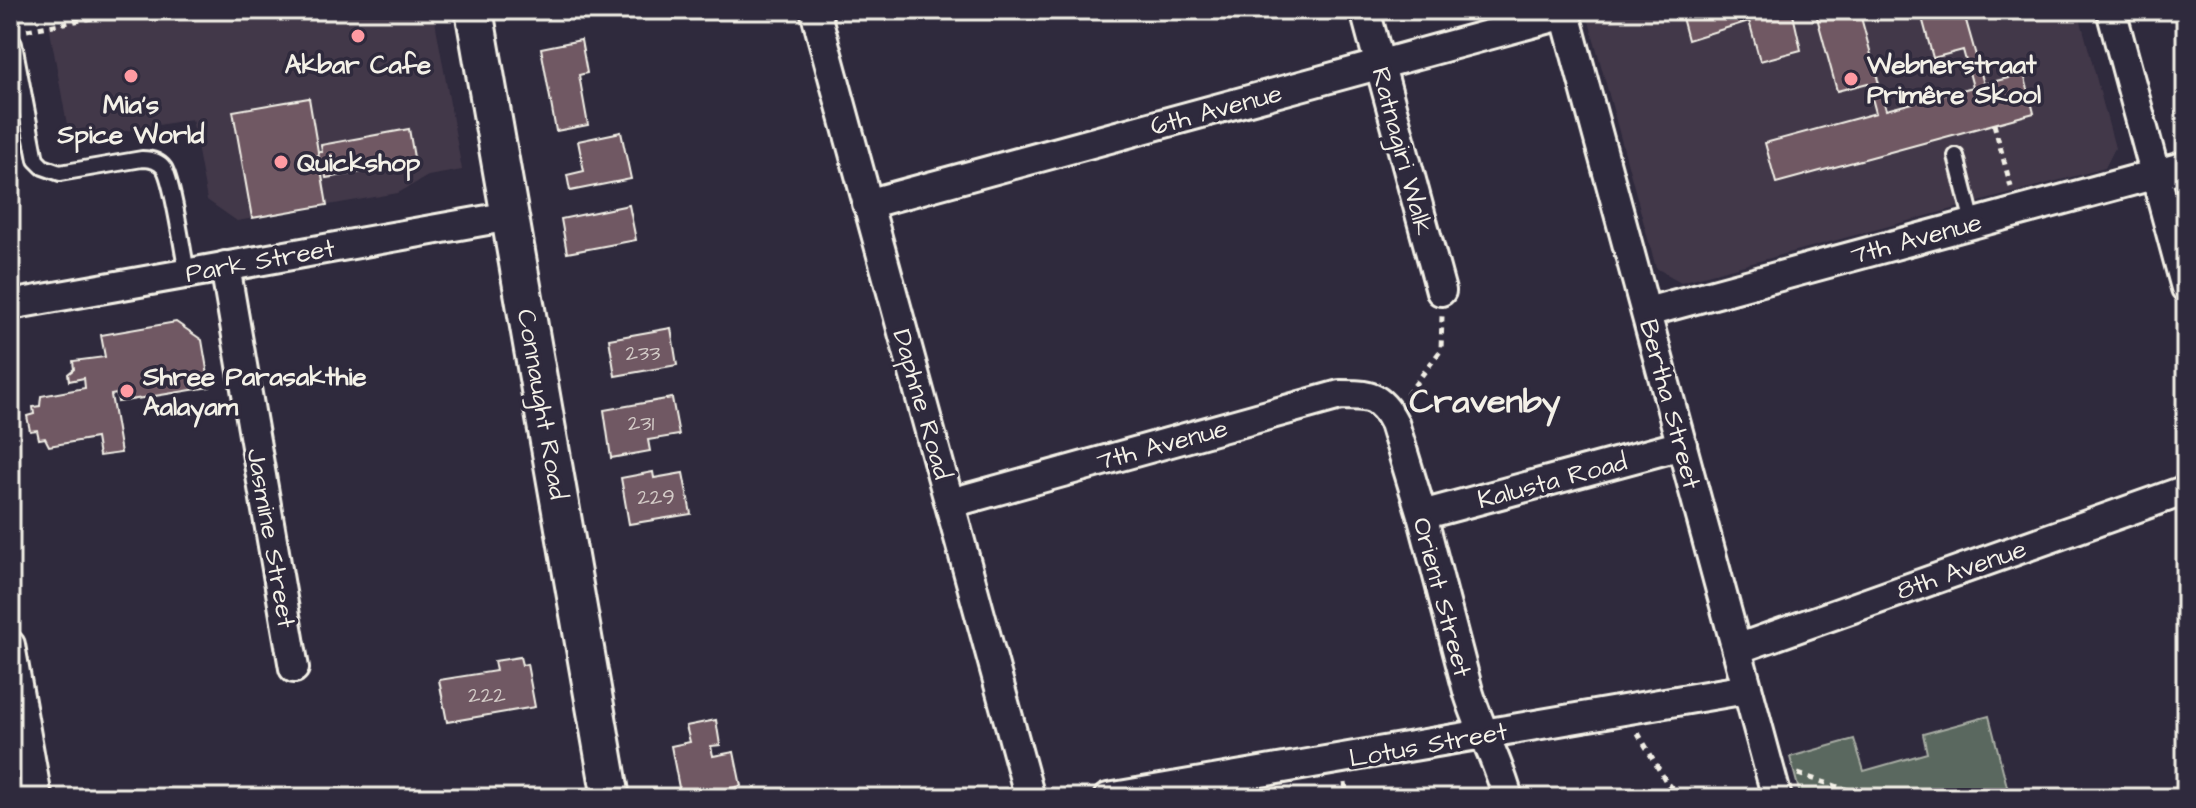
<svg xmlns="http://www.w3.org/2000/svg" width="2196" height="808" font-family="'Architects Daughter',sans-serif">
<style>
.built{fill:#423849}
.green{fill:#5a685e;stroke:#a7aca3;stroke-width:2}
.building{fill:#705964;stroke:#f4f1e8;stroke-width:2}
.lines{fill:none;stroke-linecap:round;stroke-linejoin:round}
.service-casing{stroke:#f4f1e8;stroke-width:20}
.minor-casing{stroke:#f4f1e8;stroke-width:34}
.tertiary-casing{stroke:#f4f1e8;stroke-width:42}
.path{stroke:#f4f1e8;stroke-width:5;stroke-dasharray:6 6;stroke-linecap:butt}
.service{stroke:#2f2a3d;stroke-width:14}
.minor{stroke:#2f2a3d;stroke-width:28}
.tertiary{stroke:#2f2a3d;stroke-width:36}
.poi-dot{fill:#ff9aa2;stroke:#2f2a3d;stroke-width:3}
.labels{text-anchor:middle;stroke-width:7;stroke-linejoin:round;paint-order:stroke}
.number-label{font-size:22px;fill:#d3cbc7}
.poi-label{font-size:26px;font-weight:bold;fill:#f4f1e8;stroke:#2f2a3d;text-anchor:start}
.street-label{font-size:26px;fill:#f4f1e8;stroke:#2f2a3d}
.district-label{font-size:34px;font-weight:bold;fill:#f4f1e8;stroke:#2f2a3d}
</style>
<rect width="100%" height="100%" fill="#2f2a3d"/>
<filter id="ink" filterUnits="userSpaceOnUse"><feTurbulence type="fractalNoise" baseFrequency=".0125" numOctaves="2"/><feDisplacementMap in="SourceGraphic" scale="16" xChannelSelector="R" yChannelSelector="G"/><feConvolveMatrix kernelMatrix="1 2 1 2 8 2 1 2 1" color-interpolation-filters="sRGB"/></filter>
<g filter="url(#ink)">
<g class="built">
<path d="M 136,10 L 433,10 L 462,170 L 428,176 L 398,193 L 237,221 L 207,200 L 192,119 L 70,141 L 49,25 Z"/>
<path d="M 1586,10 L 2078,10 L 2115,148 L 2105,168 L 1681,282 L 1656,268 Z"/>
</g>
<path class="green" d="M 1989,716 L 2010,798 L 1801,798 L 1790,757 L 1854,739 L 1864,771 L 1927,753 L 1923,734 Z"/>
<g class="building">
<path d="M 1680,10 L 1722,10 L 1724,18 L 1746,10 L 1792,10 L 1801,50 L 1760,61 L 1749,21 L 1688,40 Z"/>
<path d="M 1815,10 L 1859,10 L 1886,110 L 1973,87 L 1963,50 L 1933,58 L 1920,10 L 1963,10 L 1984,84 L 2024,74 L 2034,113 L 1776,183 L 1765,143 L 1876,113 L 1868,83 L 1837,91 Z"/>
<path d="M 581,40 L 587,73 L 579,75 L 588,125 L 556,131 L 541,48 Z"/>
<path d="M 309,98 L 327,205 L 252,218 L 233,111 Z"/>
<path d="M 409,129 L 415,163 L 326,178 L 325,172 L 322,173 L 318,152 L 322,152 L 321,145 Z"/>
<path d="M 621,132 L 631,179 L 570,191 L 567,175 L 584,171 L 578,141 Z"/>
<path d="M 629,205 L 636,240 L 567,253 L 561,219 Z"/>
<path d="M 176,322 L 202,340 L 210,387 L 118,402 L 117,394 L 111,395 L 121,453 L 99,456 L 96,438 L 49,446 L 45,438 L 39,439 L 37,430 L 30,431 L 27,416 L 34,414 L 33,407 L 40,406 L 41,396 L 85,388 L 84,378 L 69,381 L 68,374 L 74,369 L 73,361 L 105,357 L 101,335 Z"/>
<path d="M 671,328 L 677,365 L 615,376 L 609,339 Z"/>
<path d="M 672,398 L 679,435 L 648,440 L 650,451 L 611,458 L 604,410 Z"/>
<path d="M 653,472 L 654,478 L 683,473 L 691,514 L 629,524 L 621,478 Z"/>
<path d="M 520,657 L 522,665 L 527,664 L 535,707 L 447,722 L 439,680 L 496,671 L 494,661 Z"/>
<path d="M 716,720 L 720,745 L 711,746 L 713,756 L 734,752 L 741,786 L 681,798 L 671,746 L 690,742 L 686,726 Z"/>
</g>
<g class="lines">
<defs>
<g id="service">
<path d="M 10,38 L 14,44 L 36,160 L 43,167 L 60,173 L 142,159 C 151,159 159,161 164,168 C 173,182 183,253 187,273"/>
<path d="M 1956,156 L 1973,223"/>
</g>
<g id="minor">
<path d="M 815,10 L 1030,798"/>
<path d="M 1365,10 L 1441,291"/>
<path d="M 1564,10 L 1777,798"/>
<path d="M 2111,10 L 2186,288"/>
<path d="M 867,204 L 1565,14"/>
<path d="M 225,266 L 294,668"/>
<path d="M 10,305 L 510,216"/>
<path d="M 1647,312 L 2186,166"/>
<path d="M 951,503 L 1340,395 C 1369,395 1380,395 1394,423 L 1422,515 L 1468,691 C 1479,728 1498,760 1508,798"/>
<path d="M 1422,515 L 1682,445"/>
<path d="M 10,645 L 37,798"/>
<path d="M 1737,649 L 2186,490"/>
<path d="M 10,797 L 36,793"/>
<path d="M 1108,798 L 1747,689"/>
</g>
<path id="tertiary" d="M 474,10 L 611,798"/>
</defs>
<use href="#service" class="service-casing"/>
<use href="#minor" class="minor-casing"/>
<use href="#tertiary" class="tertiary-casing"/>
<g class="path">
<path d="M 27,30 L 135,10"/>
<path d="M 1994,124 L 2011,187"/>
<path d="M 1407,395 L 1441,350 L 1442,316"/>
<path d="M 1638,733 L 1668,785 L 1692,798"/>
<path d="M 1798,774 L 1873,798"/>
<path d="M 1345,783 L 1347,798"/>
</g>
<use href="#service" class="service"/>
<use href="#minor" class="minor"/>
<use href="#tertiary" class="tertiary"/>
</g>
</g>
<g class="poi-dot">
<circle cx="358" cy="36" r="8"/>
<circle cx="131" cy="76" r="8"/>
<circle cx="1851" cy="79" r="8"/>
<circle cx="281" cy="162" r="8"/>
<circle cx="127" cy="391" r="8"/>
</g>
<g class="labels">
<g class="number-label">
<text x="643" y="360">233</text>
<text x="641" y="430">231</text>
<text x="656" y="504">229</text>
<text x="487" y="702">222</text>
</g>
<g class="poi-label">
<text x="358" y="73" text-anchor="middle">Akbar Cafe</text>
<text x="1867" y="73">Webnerstraat<tspan x="1867" dy="30">Primêre Skool</tspan></text>
<text x="131" y="113" text-anchor="middle">Mia's<tspan x="131" dy="30">Spice World</tspan></text>
<text x="297" y="171">Quickshop</text>
<text x="143" y="385">Shree Parasakthie<tspan x="143" dy="30">Aalayam</tspan></text>
</g>
<g class="street-label">
<text transform="translate(1216 109) rotate(-15)" y="9">6th Avenue</text>
<text transform="translate(1403 151) rotate(75)" y="9">Ratnagiri Walk</text>
<text transform="translate(1916 238) rotate(-15)" y="9">7th Avenue</text>
<text transform="translate(260 260) rotate(-10)" y="9">Park Street</text>
<text transform="translate(543 404) rotate(80)" y="9">Connaught Road</text>
<text transform="translate(923 404) rotate(74)" y="9">Daphne Road</text>
<text transform="translate(1671 404) rotate(75)" y="9">Bertha Street</text>
<text transform="translate(1162 444) rotate(-15)" y="9">7th Avenue</text>
<text transform="translate(1552 480) rotate(-15)" y="9">Kalusta Road</text>
<text transform="translate(272 538) rotate(80)" y="9">Jasmine Street</text>
<text transform="translate(1961 569) rotate(-19)" y="9">8th Avenue</text>
<text transform="translate(1443 597) rotate(75)" y="9">Orient Street</text>
<text transform="translate(1428 744) rotate(-10)" y="9">Lotus Street</text>
</g>
<g class="district-label">
<text x="1485" y="412">Cravenby</text>
</g>
</g>
<rect width="2196" height="808" fill="none" stroke="#2f2a3d" stroke-width="40"/>
<rect x="20" y="20" width="2156" height="768" fill="none" stroke="#f4f1e8" stroke-width="3" filter="url(#ink)"/>
</svg>
